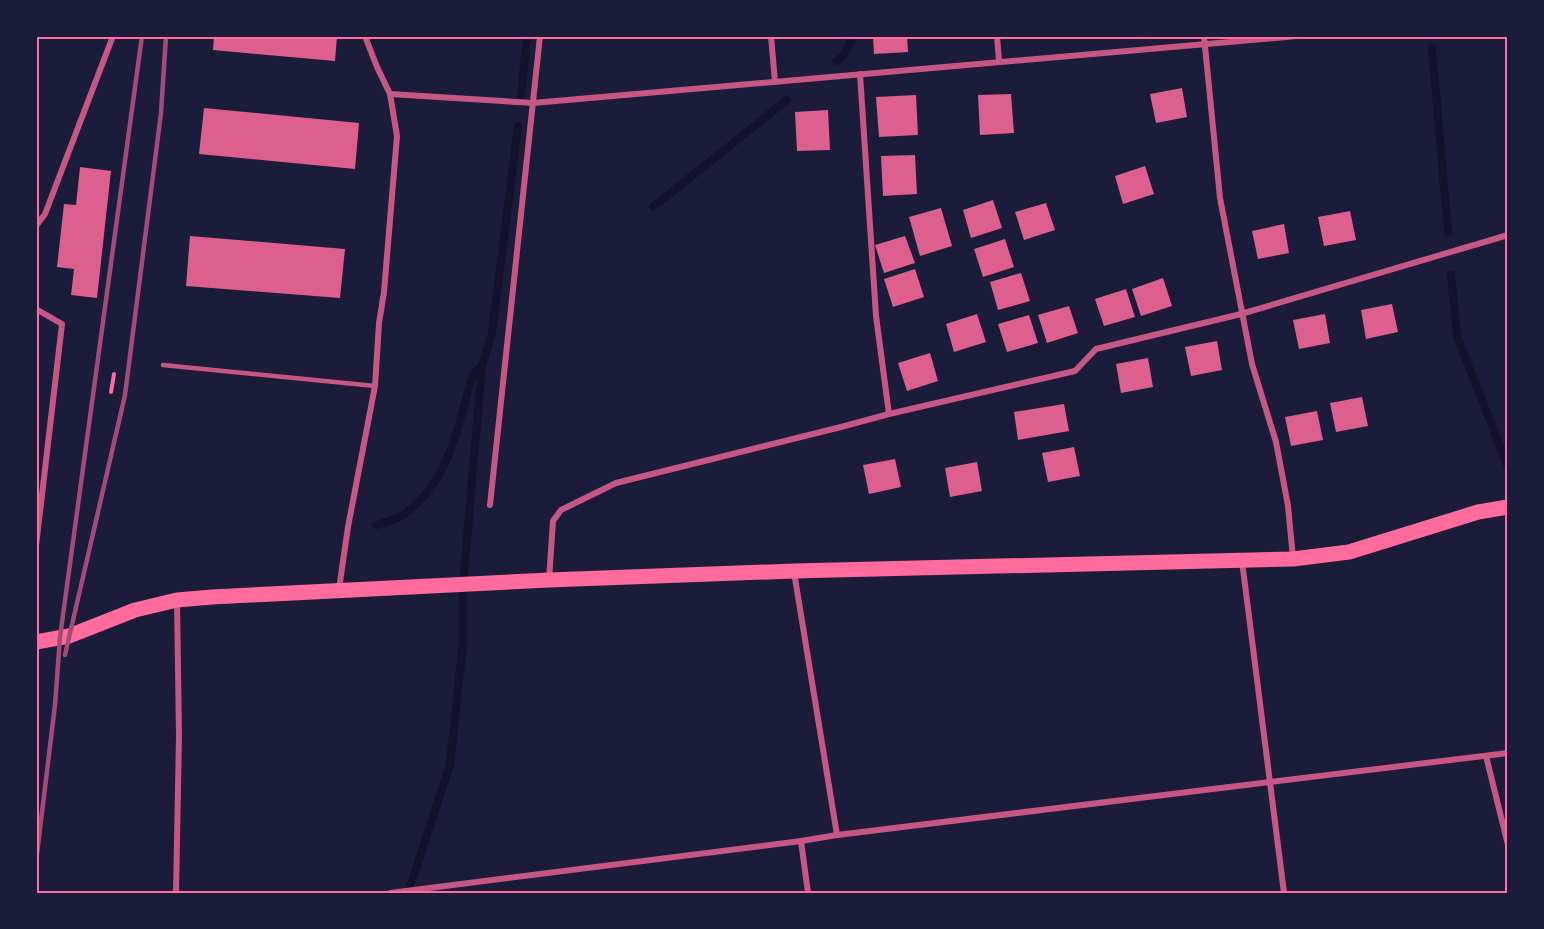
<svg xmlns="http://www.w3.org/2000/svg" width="1544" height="929" font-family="'Noto Sans',sans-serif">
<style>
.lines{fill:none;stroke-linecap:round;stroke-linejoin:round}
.stream{stroke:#12122b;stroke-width:8}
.building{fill:#dd5f8e}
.path{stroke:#ff6b9d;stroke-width:4}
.service{stroke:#c65784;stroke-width:4.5}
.minor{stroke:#c65784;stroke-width:6}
.primary{stroke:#ff6b9d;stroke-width:15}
.rail{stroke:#a44b75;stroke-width:4.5}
.neatline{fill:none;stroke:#ff6b9d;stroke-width:2}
</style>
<rect width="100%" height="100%" fill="#1b1b3a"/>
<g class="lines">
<g class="stream">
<path d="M 1432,47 L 1448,232"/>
<path d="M 837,61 L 844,55 L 853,36"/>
<path d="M 521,96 L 527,36"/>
<path d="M 653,207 L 787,100"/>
<path d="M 1451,275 L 1457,336 L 1508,467"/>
<path d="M 377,525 C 385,522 396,520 403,515 C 446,486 458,430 470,384 L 474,373 L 482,366 L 492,333 L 518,126"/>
<path d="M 408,893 L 450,765 L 463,643 L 463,585 L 482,366"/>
</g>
</g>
<g class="building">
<path d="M 214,36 L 337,36 L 335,61 L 213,50 Z"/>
<path d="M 873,36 L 907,36 L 908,52 L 874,54 Z"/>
<path d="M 1182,88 L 1187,117 L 1156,123 L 1150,94 Z"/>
<path d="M 1011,94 L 1014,133 L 980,135 L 978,95 Z"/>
<path d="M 916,95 L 918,135 L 879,137 L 876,97 Z"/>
<path d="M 204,108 L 359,123 L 355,169 L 199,154 Z"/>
<path d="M 828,110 L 830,150 L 797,151 L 795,112 Z"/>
<path d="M 915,155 L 917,194 L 883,196 L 881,156 Z"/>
<path d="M 1145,166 L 1154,194 L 1123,204 L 1115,176 Z"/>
<path d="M 80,167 L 111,171 L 97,298 L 71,295 L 74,269 L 57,267 L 64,204 L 76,205 Z"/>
<path d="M 993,200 L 1002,228 L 971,238 L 963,210 Z"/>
<path d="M 1046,203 L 1055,230 L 1024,240 L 1015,212 Z"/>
<path d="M 941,208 L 952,246 L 920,256 L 909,217 Z"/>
<path d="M 1350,211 L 1356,240 L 1324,246 L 1318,217 Z"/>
<path d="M 1284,224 L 1289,253 L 1258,259 L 1252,231 Z"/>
<path d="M 190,236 L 345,249 L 340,298 L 186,286 Z"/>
<path d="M 905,236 L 915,263 L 884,273 L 875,245 Z"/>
<path d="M 1005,239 L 1014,267 L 983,277 L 974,249 Z"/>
<path d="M 915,269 L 924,297 L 893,307 L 884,279 Z"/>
<path d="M 1021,273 L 1030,301 L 998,310 L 990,282 Z"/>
<path d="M 1163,278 L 1172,306 L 1141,316 L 1132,289 Z"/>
<path d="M 1126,289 L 1135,317 L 1104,326 L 1095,299 Z"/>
<path d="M 1392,304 L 1398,332 L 1366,339 L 1361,310 Z"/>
<path d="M 1069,306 L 1078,333 L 1047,343 L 1038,315 Z"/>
<path d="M 977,314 L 986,342 L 954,352 L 946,324 Z"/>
<path d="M 1325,314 L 1330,343 L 1299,349 L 1293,320 Z"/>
<path d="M 1029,315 L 1038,343 L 1007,352 L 998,324 Z"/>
<path d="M 1217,341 L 1222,370 L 1191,376 L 1185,347 Z"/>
<path d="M 930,353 L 938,381 L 907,391 L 898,363 Z"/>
<path d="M 1148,358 L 1153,387 L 1121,393 L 1116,364 Z"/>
<path d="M 1362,397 L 1368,426 L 1336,432 L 1330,403 Z"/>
<path d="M 1064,404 L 1069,431 L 1018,440 L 1014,412 Z"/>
<path d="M 1317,411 L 1323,440 L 1291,446 L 1285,417 Z"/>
<path d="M 1074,447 L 1080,476 L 1048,482 L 1042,453 Z"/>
<path d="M 895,459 L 901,487 L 869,494 L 863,465 Z"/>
<path d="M 977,462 L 982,491 L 950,497 L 945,468 Z"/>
</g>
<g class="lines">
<path class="path" d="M 111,392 L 114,374"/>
<path class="service" d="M 163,365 L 375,386"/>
<g class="minor">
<path d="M 771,36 L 775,82"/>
<path d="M 997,36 L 999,61"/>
<path d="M 1204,36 L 1220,198 L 1252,364 L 1276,442 L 1288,506 L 1293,558"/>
<path d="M 860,74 L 876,316 L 889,414"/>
<path d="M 390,94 L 533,103 L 1297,36"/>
<path d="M 36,226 L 45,214 L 113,36"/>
<path d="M 36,309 L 62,324 L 36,546"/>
<path d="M 490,505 L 540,36"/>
<path d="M 1242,561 L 1284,893"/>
<path d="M 794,572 L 837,835"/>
<path d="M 549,580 L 553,521 L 561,510 L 616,483 L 841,427 L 889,414 L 1075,371 L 1096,349 L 1241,314 L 1508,235"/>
<path d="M 339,589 L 348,527 L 375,386 L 379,323 L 384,292 L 397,136 L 390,94 L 377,67 L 365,36"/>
<path d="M 1486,756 L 1508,845"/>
<path d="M 801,841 L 808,893"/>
<path d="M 176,893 L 179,736 L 177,600"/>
<path d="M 390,893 L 801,841 L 837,835 L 1508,753"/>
</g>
<path class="primary" d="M 36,642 L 69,636 L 135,610 L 177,600 L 212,597 L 549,580 L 794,571 L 1293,559 L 1349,552 L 1478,512 L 1508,507"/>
<g class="rail">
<path d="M 65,655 L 125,395 L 161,113 L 166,36"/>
<path d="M 36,862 L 55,705 L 60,637 L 142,36"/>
</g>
</g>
<rect width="1544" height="929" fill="none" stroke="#1b1b3a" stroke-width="75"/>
<rect x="38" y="38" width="1468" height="854" class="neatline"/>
</svg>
